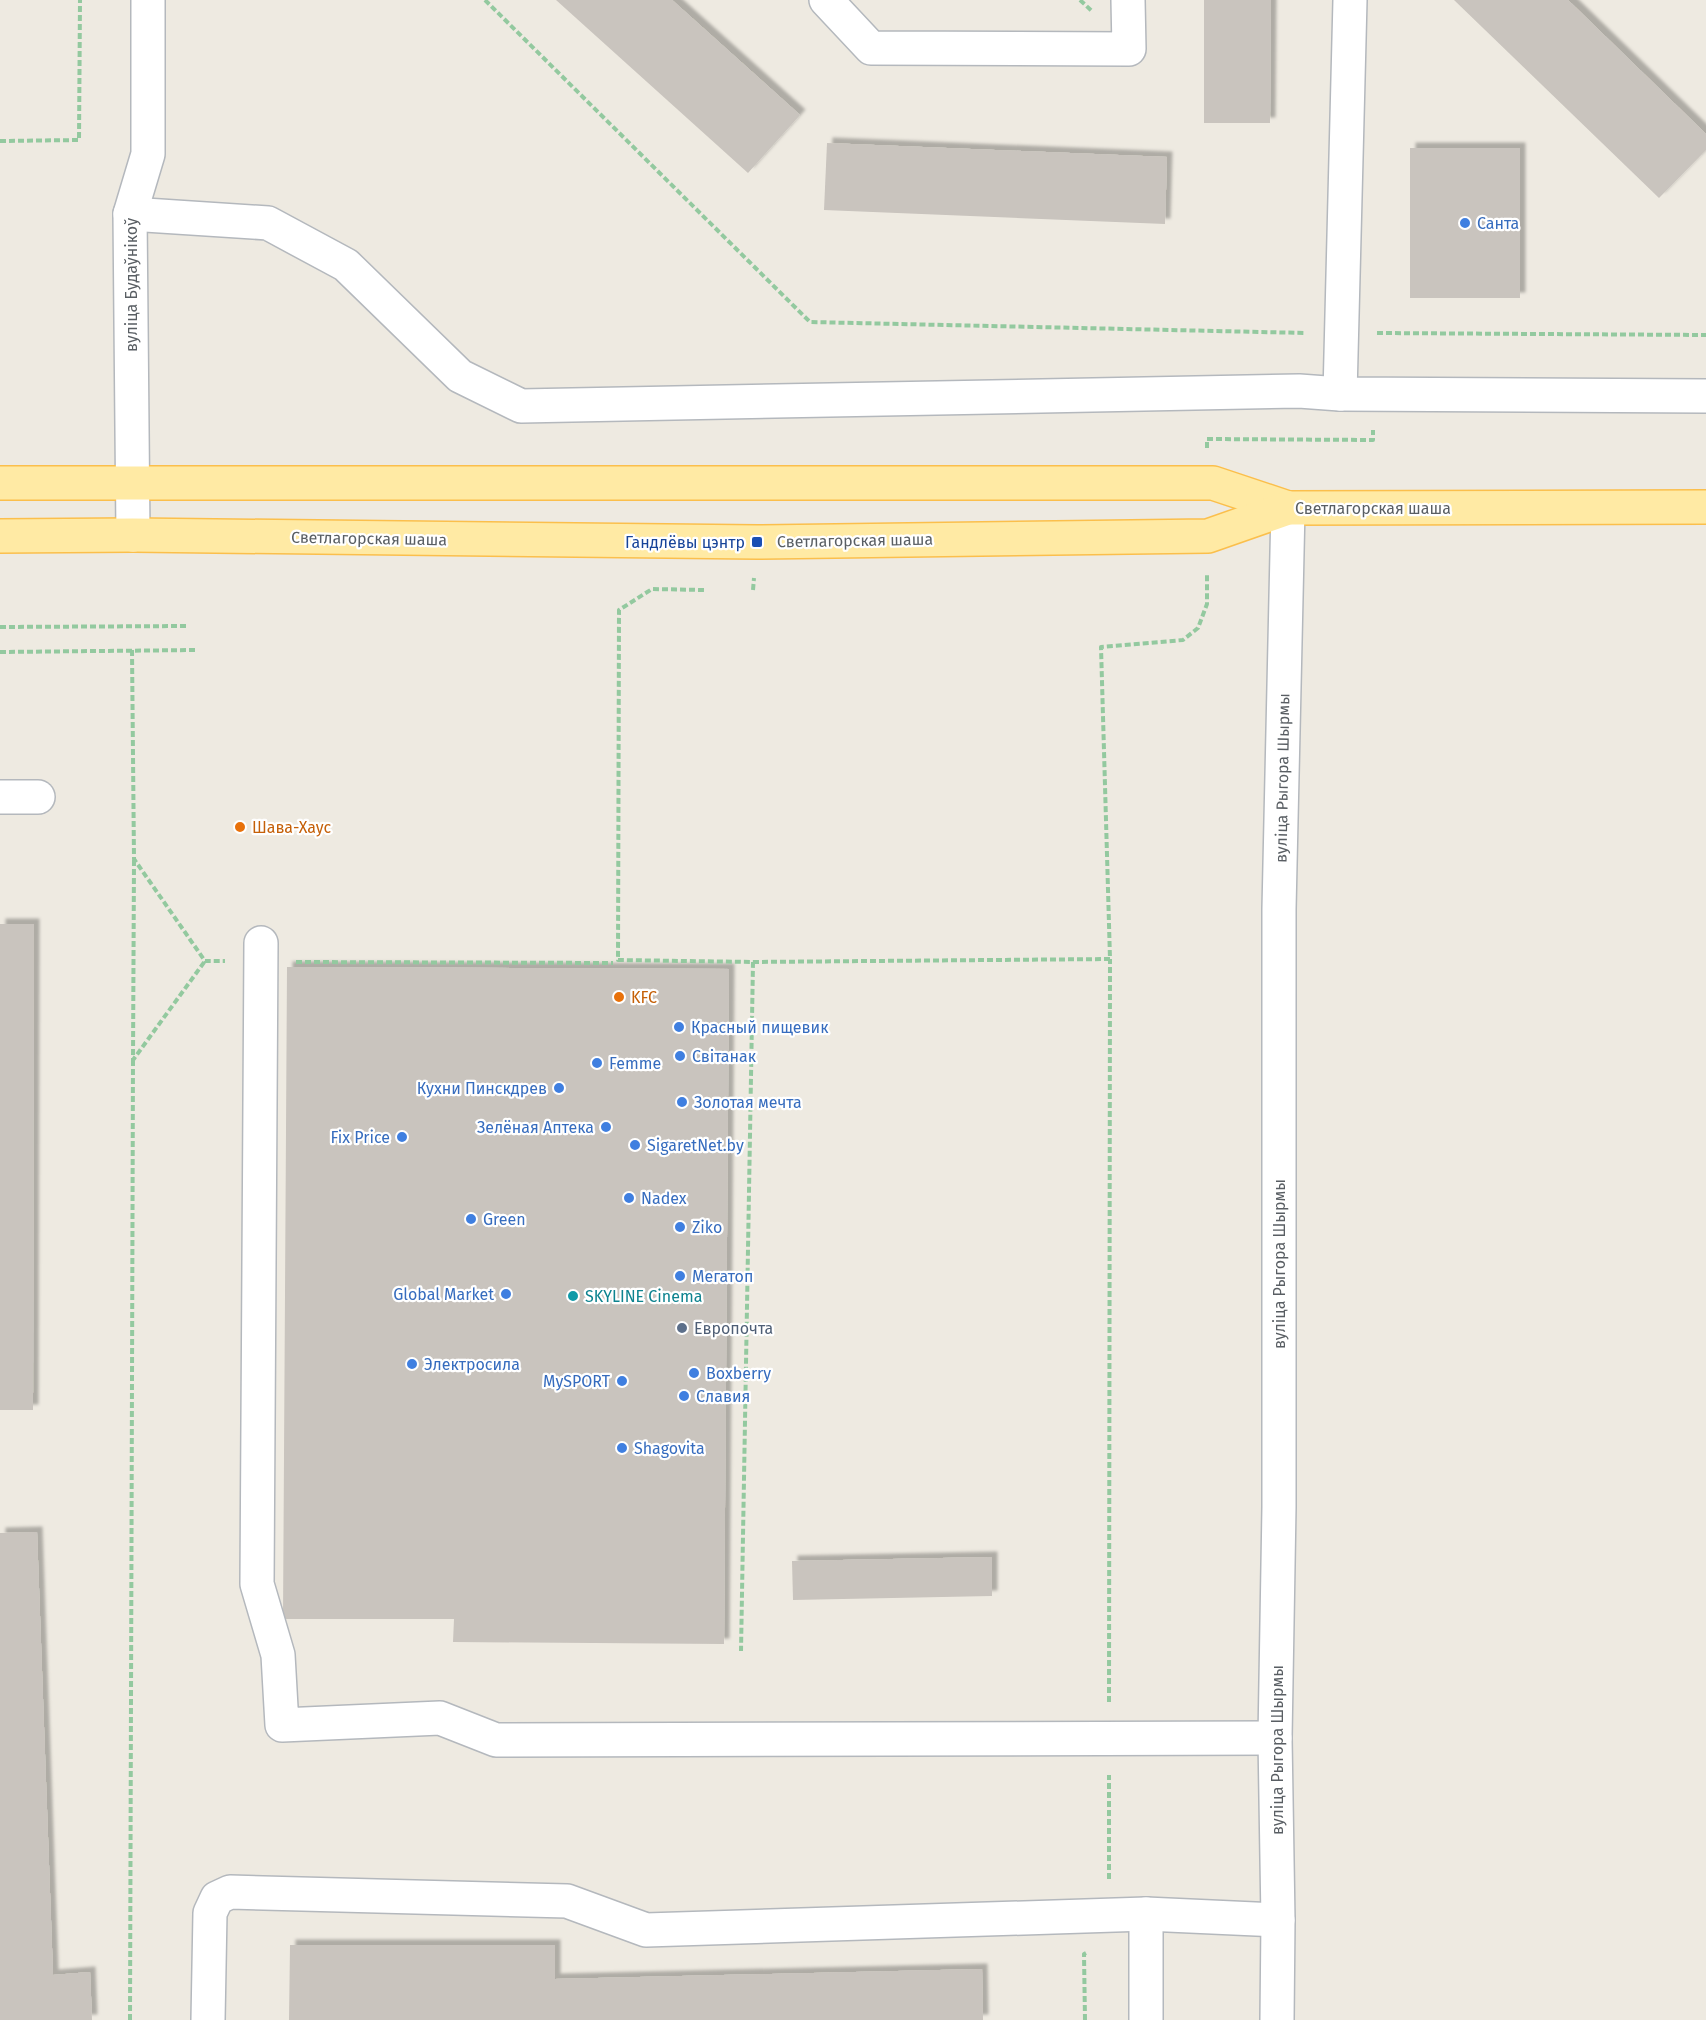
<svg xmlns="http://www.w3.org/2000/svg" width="1706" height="2020" font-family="'Fira Sans',sans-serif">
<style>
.building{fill:#c9c4be;filter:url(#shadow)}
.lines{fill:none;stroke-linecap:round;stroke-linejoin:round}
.minor-casing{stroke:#b4b8bd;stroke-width:36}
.major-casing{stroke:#fbbf4c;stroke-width:36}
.path{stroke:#93c99f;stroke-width:4;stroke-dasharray:6 3;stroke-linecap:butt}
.minor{stroke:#fff;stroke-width:33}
.major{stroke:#ffeaa4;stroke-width:33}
.shop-dot{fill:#3f7fe0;stroke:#fff;stroke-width:2}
.transit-dot{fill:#1a4fb4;stroke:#fff;stroke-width:2}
.food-dot{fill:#e8710a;stroke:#fff;stroke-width:2}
.culture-dot{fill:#0f9aa8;stroke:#fff;stroke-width:2}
.service-dot{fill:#5c6f8a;stroke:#fff;stroke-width:2}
.labels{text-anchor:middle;stroke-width:4.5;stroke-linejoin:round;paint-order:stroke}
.shop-label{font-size:16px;fill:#366cbe;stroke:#fff;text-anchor:start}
.street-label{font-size:16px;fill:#595e63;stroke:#fff}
.transit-label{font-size:16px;fill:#164399;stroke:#fff;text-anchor:end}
.food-label{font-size:16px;fill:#c56008;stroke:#fff;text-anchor:start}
.culture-label{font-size:16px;fill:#0d838f;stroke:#fff;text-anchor:start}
.service-label{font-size:16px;fill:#4e5e75;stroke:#fff;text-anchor:start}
</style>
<defs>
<filter id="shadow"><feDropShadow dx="5.5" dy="-5.5" stdDeviation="1.5" flood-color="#0004"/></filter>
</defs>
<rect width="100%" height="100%" fill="#eeeae1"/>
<g class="building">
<path d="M 556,0 L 672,0 L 800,115 L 748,173 Z"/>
<path d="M 1204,0 L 1271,0 L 1270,123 L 1204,123 Z"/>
<path d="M 1454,0 L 1568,0 L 1706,134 L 1706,150 L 1659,198 Z"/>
<path d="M 827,143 L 1167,157 L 1165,224 L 824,210 Z"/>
<rect x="1410" y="148" width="110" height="150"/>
<path d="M 0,924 L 34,924 L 33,1410 L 0,1410 Z"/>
<path d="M 287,967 L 729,969 L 724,1644 L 453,1642 L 454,1619 L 283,1619 Z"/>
<path d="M 37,1532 L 53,1975 L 90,1972 L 92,2020 L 0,2020 L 0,1533 Z"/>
<path d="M 992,1557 L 992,1596 L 793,1600 L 792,1561 Z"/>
<path d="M 290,1945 L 555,1945 L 555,1979 L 982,1969 L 983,2020 L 289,2020 Z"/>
</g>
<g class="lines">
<defs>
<g id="minor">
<path d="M 826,0 L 871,48 L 1129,49 L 1128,0"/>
<path d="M 1350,0 L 1340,394 L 1706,396"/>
<path d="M 130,214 L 268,223 L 346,265 L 460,376 L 521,406 L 1299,391 L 1340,394"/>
<path d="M 133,535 L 130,214 L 148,154 L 148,0"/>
<path d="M 0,797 L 38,797"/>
<path d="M 261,943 L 257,1584 L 278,1655 L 282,1725 L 440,1718 L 496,1740 L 1275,1738"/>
<path d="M 208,2020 L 210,1913 L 217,1898 L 230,1892 L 567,1901 L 646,1930 L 1146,1914 L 1278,1920"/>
<path d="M 1146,2020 L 1146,1914"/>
<path d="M 1277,2020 L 1278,1920 L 1275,1738 L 1279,1507 L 1279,909 L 1288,508"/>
</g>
<g id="major">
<path d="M 0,483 L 1213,483 L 1288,508"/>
<path d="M 0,536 L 133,535 L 757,542 L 1208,536 L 1288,508 L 1706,507"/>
</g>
</defs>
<use href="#minor" class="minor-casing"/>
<use href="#major" class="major-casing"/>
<g class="path">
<path d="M 485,0 L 810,322 L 1306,333"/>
<path d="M 1080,0 L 1093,12"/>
<path d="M 0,141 L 79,140 L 80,0"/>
<path d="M 1377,333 L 1706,335"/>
<path d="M 1207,448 L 1207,439 L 1373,440 L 1373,430"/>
<path d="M 704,590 L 652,589 L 619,610 L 618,960 L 753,962 L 741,1651"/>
<path d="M 753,590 L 754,578"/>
<path d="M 0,627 L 188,626"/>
<path d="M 132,650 L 134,859 L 205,961 L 225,961"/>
<path d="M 0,652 L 198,650"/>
<path d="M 134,860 L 133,1060 L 205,961"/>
<path d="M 296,962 L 613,963"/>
<path d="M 753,962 L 1110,959 L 1101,647 L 1183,640 L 1198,628 L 1207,604 L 1207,573"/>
<path d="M 1109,1702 L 1110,959"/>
<path d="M 1109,1879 L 1109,1775"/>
<path d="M 130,2020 L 133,1060"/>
<path d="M 1085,2020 L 1084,1954 L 1086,1953"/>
</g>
<use href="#minor" class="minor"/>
<use href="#major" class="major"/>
</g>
<g class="shop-dot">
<circle cx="1465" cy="223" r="6"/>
<circle cx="679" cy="1027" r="6"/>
<circle cx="680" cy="1056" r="6"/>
<circle cx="597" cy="1063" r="6"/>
<circle cx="559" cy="1088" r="6"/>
<circle cx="682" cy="1102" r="6"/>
<circle cx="606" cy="1127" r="6"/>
<circle cx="402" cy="1137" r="6"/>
<circle cx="635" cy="1145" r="6"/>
<circle cx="629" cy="1198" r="6"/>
<circle cx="471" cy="1219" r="6"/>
<circle cx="680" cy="1227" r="6"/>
<circle cx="680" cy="1276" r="6"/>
<circle cx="506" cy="1294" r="6"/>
<circle cx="412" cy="1364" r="6"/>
<circle cx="694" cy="1373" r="6"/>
<circle cx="622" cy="1381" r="6"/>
<circle cx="684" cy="1396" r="6"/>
<circle cx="622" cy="1448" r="6"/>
</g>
<rect class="transit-dot" x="751" y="536" width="12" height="12" rx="3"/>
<g class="food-dot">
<circle cx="240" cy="827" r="6"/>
<circle cx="619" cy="997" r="6"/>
</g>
<circle class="culture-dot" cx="573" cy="1296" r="6"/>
<circle class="service-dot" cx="682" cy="1328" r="6"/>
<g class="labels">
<g class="shop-label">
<text x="1477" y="229">Санта</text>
<text x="691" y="1033">Красный пищевик</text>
<text x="692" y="1062">Світанак</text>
<text x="609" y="1069">Femme</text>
<text x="547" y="1094" text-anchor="end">Кухни Пинскдрев</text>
<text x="694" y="1108">Золотая мечта</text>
<text x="594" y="1133" text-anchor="end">Зелёная Аптека</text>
<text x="390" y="1143" text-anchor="end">Fix Price</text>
<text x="647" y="1151">SigaretNet.by</text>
<text x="641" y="1204">Nadex</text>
<text x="483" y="1225">Green</text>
<text x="692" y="1233">Ziko</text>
<text x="692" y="1282">Мегатоп</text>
<text x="494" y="1300" text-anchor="end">Global Market</text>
<text x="424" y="1370">Электросила</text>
<text x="706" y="1379">Boxberry</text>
<text x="610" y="1387" text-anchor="end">MySPORT</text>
<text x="696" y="1402">Славия</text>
<text x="634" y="1454">Shagovita</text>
</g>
<g class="street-label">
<text transform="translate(131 285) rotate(-90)" y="6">вуліца Будаўнікоў</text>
<text x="1373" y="514">Светлагорская шаша</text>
<text transform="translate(369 538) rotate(1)" y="6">Светлагорская шаша</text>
<text transform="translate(855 540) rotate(-1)" y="6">Светлагорская шаша</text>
<text transform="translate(1282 778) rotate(-89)" y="6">вуліца Рыгора Шырмы</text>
<text transform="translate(1279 1264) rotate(-90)" y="6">вуліца Рыгора Шырмы</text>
<text transform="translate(1277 1750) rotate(-90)" y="6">вуліца Рыгора Шырмы</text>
</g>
<g class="transit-label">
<text x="745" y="548">Гандлёвы цэнтр</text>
</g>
<g class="food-label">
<text x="252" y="833">Шава-Хаус</text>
<text x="631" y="1003">KFC</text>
</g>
<g class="culture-label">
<text x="585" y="1302">SKYLINE Cinema</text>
</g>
<g class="service-label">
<text x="694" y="1334">Европочта</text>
</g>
</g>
</svg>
